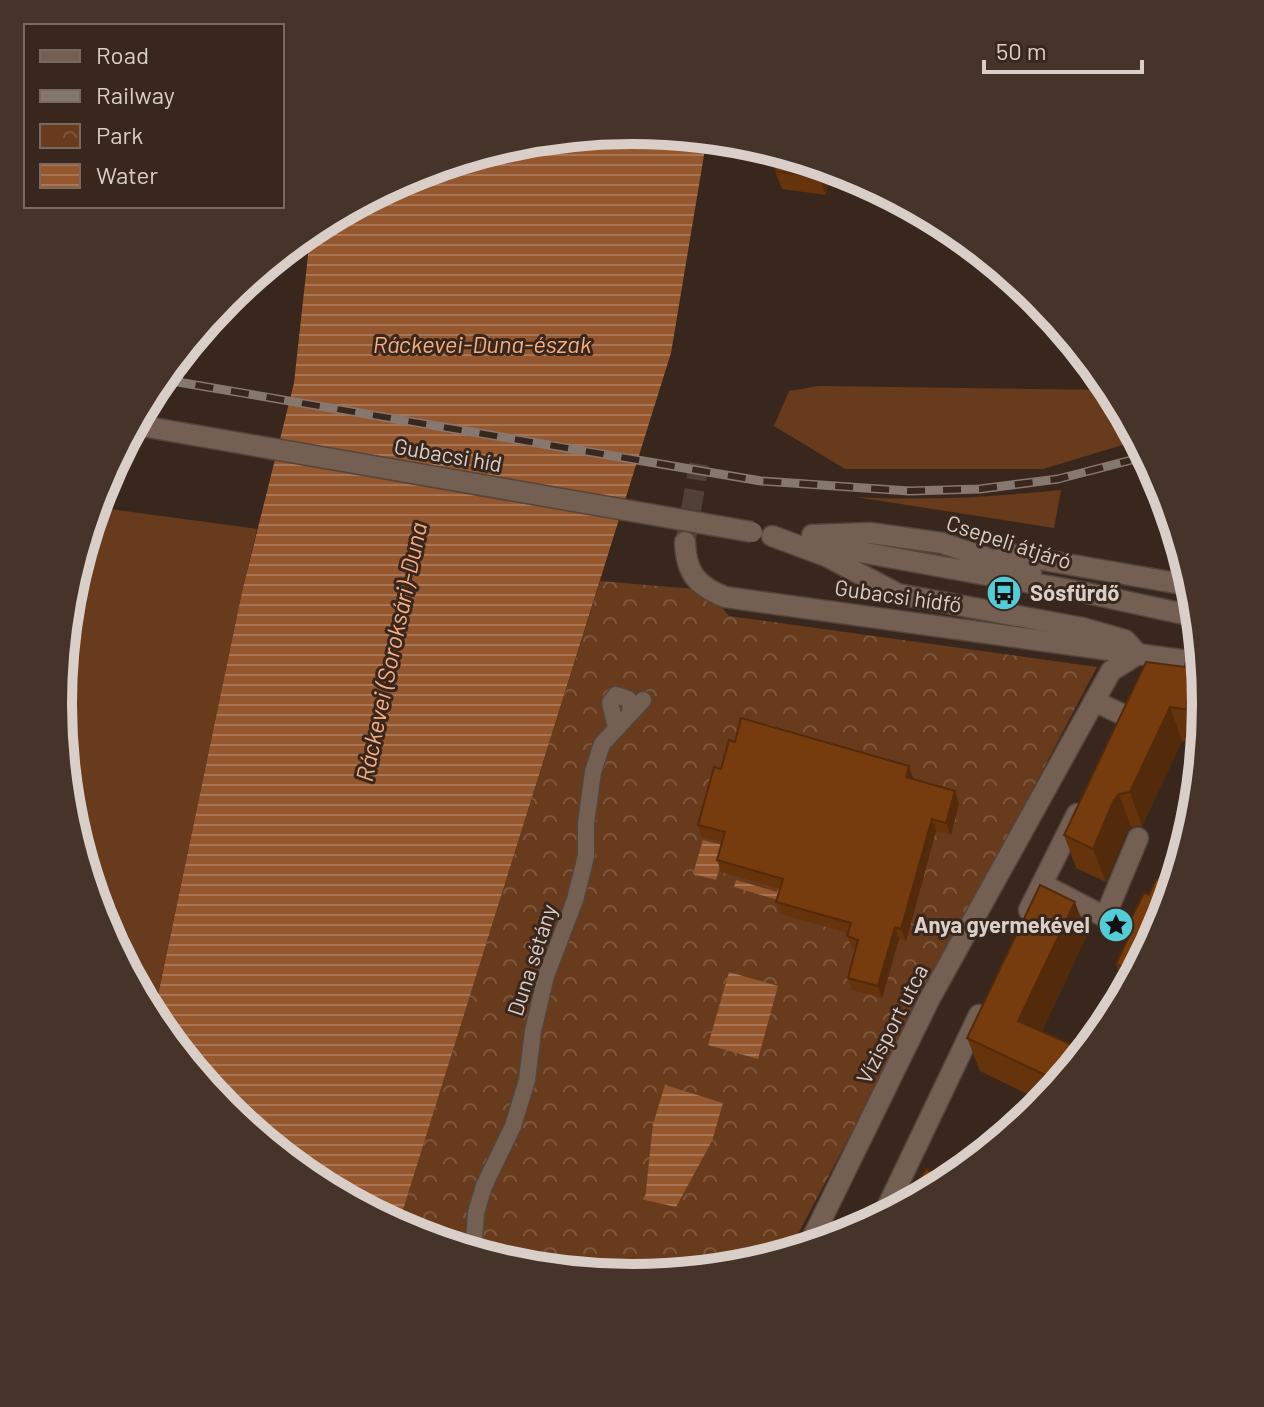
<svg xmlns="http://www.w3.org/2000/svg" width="1264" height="1407" font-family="Barlow,sans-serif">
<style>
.grass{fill:#683b1d}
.park{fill:url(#park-crowns)}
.water{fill:url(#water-rules)}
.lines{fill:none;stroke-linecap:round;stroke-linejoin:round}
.minor-tunnel{stroke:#514037;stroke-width:20;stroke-dasharray:20 10;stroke-linecap:butt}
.pedestrian-casing{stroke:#53453c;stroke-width:19}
.minor-casing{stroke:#53453c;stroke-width:23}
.secondary-casing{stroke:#53453c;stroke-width:23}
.pedestrian{stroke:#746053;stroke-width:16}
.minor{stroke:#746053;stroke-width:20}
.secondary{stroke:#746053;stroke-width:20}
.rail-casing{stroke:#86776f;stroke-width:9}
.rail{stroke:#39271d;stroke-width:6;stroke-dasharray:18;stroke-linecap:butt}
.secondary-bridge-casing{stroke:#53453c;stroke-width:23;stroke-linecap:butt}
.secondary-bridge{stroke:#746053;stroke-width:20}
.wall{fill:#66340c}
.shaded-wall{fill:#532a0a}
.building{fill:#773c0e;stroke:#532a0a;stroke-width:2}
.labels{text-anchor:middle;stroke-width:6;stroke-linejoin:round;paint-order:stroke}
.street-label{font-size:22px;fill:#dacec8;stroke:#39271d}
.poi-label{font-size:22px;font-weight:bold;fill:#dacec8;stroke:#39271d;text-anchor:start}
.water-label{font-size:24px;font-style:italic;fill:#f6ae81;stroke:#39271d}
.rim{fill:none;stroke:#dacec8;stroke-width:10}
</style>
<defs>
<pattern id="park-crowns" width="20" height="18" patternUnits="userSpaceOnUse" patternTransform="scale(2)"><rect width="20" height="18" fill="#683b1d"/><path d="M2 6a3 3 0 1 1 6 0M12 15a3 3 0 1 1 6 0" fill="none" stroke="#7d563c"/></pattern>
<pattern id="water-rules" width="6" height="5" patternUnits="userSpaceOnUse" patternTransform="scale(2)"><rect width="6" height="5" fill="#95572d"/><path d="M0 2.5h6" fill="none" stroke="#a87654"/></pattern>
</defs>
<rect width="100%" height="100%" fill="#39271d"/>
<g class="grass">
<path d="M 819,386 L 1112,390 L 1139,440 L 1043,469 L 845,469 L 774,426 L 789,391 Z"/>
<path d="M 1061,490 L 1054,528 L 856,497 C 927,501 991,497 1061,490 Z"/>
<path d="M 95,507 L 257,529 L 242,592 L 153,1018 L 102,923 L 69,815 L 58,703 L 69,591 Z"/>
</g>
<path class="park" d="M 600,581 L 706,590 L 729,616 L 1097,667 L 788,1253 L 744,1267 L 632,1277 L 520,1266 L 412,1234 L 398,1226 Z"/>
<g class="water">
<path d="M 632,130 L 707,137 L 671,353 L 398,1226 L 313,1181 L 226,1109 L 153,1019 L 242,592 L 294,383 L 311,228 L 413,173 L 520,140 Z"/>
<path d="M 703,840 L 726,846 L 716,880 L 693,874 Z"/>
<path d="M 736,880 L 777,892 L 780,883 L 781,901 L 734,887 Z"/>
<path d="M 729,972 L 778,986 L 758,1059 L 708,1045 Z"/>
<path d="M 665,1085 L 723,1103 L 712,1141 L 676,1207 L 645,1200 L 653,1124 Z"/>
</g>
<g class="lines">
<path class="minor-tunnel" d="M 686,539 L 699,464"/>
<defs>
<g id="pedestrian">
<path d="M 616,727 L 610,703 L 616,695 L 628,699 L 631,703 L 630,713"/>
<path d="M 473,1252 L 476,1213 L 484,1186 L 513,1126 L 527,1080 L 533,1031 L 546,976 L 575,900 L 586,856 L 586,823 L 593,772 L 602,744 L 643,700"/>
</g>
<g id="minor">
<path d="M 685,542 C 686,573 697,586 725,597 L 1138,654"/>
<path d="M 1096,702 L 1126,716"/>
<path d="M 1042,884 L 1105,917 L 1138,838"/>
<path d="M 1029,910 L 1077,814"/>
<path d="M 882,1218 L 979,1015"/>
<path d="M 808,1247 L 929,1000 L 1111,671 L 1138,654"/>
</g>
<g id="secondary">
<path d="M 812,535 L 870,533 L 942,543 L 1031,573"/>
<path d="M 772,536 L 826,556 L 898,594 L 1083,628 L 1125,640 L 1138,654 L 1202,663"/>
<path d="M 816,544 L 1087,593 L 1198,617"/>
<path d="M 1004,553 L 1193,586"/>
</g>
</defs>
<use href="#pedestrian" class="pedestrian-casing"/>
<use href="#minor" class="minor-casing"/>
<use href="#secondary" class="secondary-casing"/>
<use href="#pedestrian" class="pedestrian"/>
<use href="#minor" class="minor"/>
<use href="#secondary" class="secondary"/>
<defs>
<path id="rail" d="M 160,379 L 761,481 L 909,491 L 980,489 L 1058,479 L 1147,456"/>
</defs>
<use href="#rail" class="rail-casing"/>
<use href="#rail" class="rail"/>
<defs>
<path id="secondary-bridge" d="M 136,425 L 752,532"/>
</defs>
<use href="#secondary-bridge" class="secondary-bridge-casing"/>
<use href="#secondary-bridge" class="secondary-bridge"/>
</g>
<g class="wall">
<path d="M 778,151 L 830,167 L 826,195 L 782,189 L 775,171 Z"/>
<path d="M 1146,662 L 1206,704 L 1202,743 L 1182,741 L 1142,826 L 1131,827 L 1126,833 L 1106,882 L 1076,868 L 1064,835 Z"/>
<path d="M 735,742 L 913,778 L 913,779 L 959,803 L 951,835 L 936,831 L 906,941 L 899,939 L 882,998 L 852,990 L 848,978 L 856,950 L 852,948 L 847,936 L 848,933 L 780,914 L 776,902 L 780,889 L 721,872 L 717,860 L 722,842 L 702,837 L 698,825 L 721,769 Z"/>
<path d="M 1149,895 L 1162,924 L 1129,985 L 1123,982 L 1116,964 L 1131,933 L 1128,925 Z"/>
<path d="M 1087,935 L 1042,1031 L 1086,1051 L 1044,1102 L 980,1071 L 967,1038 Z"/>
</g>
<g class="shaded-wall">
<path d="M 821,164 L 830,167 L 826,195 L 819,177 Z"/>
<path d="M 1170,707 L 1182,741 L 1142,826 L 1130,792 Z"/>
<path d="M 909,766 L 913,778 L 910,789 L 906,777 Z"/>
<path d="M 955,791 L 959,803 L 951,835 L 946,823 Z"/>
<path d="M 1119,794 L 1131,827 L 1126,833 L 1106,882 L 1093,849 L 1114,800 Z"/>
<path d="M 932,819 L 936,831 L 906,941 L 901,929 Z"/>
<path d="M 1075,902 L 1087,935 L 1031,1054 L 1018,1021 Z"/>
<path d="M 895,927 L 899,939 L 882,998 L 878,986 Z"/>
</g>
<g class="building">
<path d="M 778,151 L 821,164 L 819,177 L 775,171 Z"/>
<path d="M 1146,662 L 1185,667 L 1186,662 L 1202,664 L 1206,704 L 1205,712 L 1170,707 L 1130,792 L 1119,794 L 1114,800 L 1093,849 L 1064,835 Z"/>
<path d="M 741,718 L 909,766 L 906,777 L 955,791 L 946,823 L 932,819 L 901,929 L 895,927 L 878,986 L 848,978 L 858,940 L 847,936 L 851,923 L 776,902 L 783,879 L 717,860 L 725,832 L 698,825 L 714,767 L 721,769 L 729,740 L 735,742 Z"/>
<path d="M 1156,879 L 1173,887 L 1162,924 L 1136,973 L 1116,964 L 1133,928 L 1128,925 L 1144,893 L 1149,895 Z"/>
<path d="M 1040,885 L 1075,902 L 1018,1021 L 1086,1051 L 1060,1082 L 967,1038 Z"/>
<path d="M 926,1169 L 950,1181 L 904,1206 Z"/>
</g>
<defs>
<symbol id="bus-disc" viewBox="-11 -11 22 22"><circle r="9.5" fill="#52ccd6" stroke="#39271d"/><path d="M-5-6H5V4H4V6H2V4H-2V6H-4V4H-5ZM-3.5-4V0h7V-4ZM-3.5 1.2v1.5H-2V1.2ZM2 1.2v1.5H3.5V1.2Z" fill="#111"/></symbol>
<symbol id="sight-disc" viewBox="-11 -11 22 22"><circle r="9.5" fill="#52ccd6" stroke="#39271d"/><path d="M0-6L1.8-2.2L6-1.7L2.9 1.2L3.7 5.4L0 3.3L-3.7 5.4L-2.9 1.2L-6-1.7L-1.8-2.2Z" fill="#111"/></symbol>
</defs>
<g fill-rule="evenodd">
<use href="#bus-disc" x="984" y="573" width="40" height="40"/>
<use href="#sight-disc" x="1096" y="905" width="40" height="40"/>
</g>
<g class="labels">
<g class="street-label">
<text transform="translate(448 455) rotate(10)" y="8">Gubacsi híd</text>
<text transform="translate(1009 542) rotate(18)" y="8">Csepeli átjáró</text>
<text transform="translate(898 596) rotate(8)" y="8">Gubacsi hídfő</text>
<text transform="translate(532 960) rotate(-72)" y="8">Duna sétány</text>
<text transform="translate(892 1024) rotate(-63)" y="8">Vízisport utca</text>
</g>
<g class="poi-label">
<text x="1030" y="601">Sósfürdő</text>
<text x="1090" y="933" text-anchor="end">Anya gyermekével</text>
</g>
<g class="water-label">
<text x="482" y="353">Ráckevei-Duna-észak</text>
<text transform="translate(392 652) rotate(-78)" y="8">Ráckevei (Soroksári)-Duna</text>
</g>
</g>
<path d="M0 0H1264V1407H0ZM72 704a560 560 0 1 1 1120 0a560 560 0 1 1-1120 0Z" fill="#46342b" fill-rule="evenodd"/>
<path class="rim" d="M72 704a560 560 0 1 1 1120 0a560 560 0 1 1-1120 0Z"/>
<rect x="24" y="24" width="260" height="184" fill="#39271d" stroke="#796a61" stroke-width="2"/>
<rect x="40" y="50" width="40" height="12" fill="#746053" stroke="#796a61" stroke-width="2"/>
<text x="96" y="64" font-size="24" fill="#dacec8">Road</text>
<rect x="40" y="90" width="40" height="12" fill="#86776f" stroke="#796a61" stroke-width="2"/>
<text x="96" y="104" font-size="24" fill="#dacec8">Railway</text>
<rect x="40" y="124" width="40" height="24" fill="url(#park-crowns)" stroke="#796a61" stroke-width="2"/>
<text x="96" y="144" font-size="24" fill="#dacec8">Park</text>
<rect x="40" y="164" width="40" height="24" fill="url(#water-rules)" stroke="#796a61" stroke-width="2"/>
<text x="96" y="184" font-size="24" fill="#dacec8">Water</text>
<path d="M984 60v12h158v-12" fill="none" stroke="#dacec8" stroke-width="4"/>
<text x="996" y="60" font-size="24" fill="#dacec8" stroke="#39271d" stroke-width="6" paint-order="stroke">50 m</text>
</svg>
